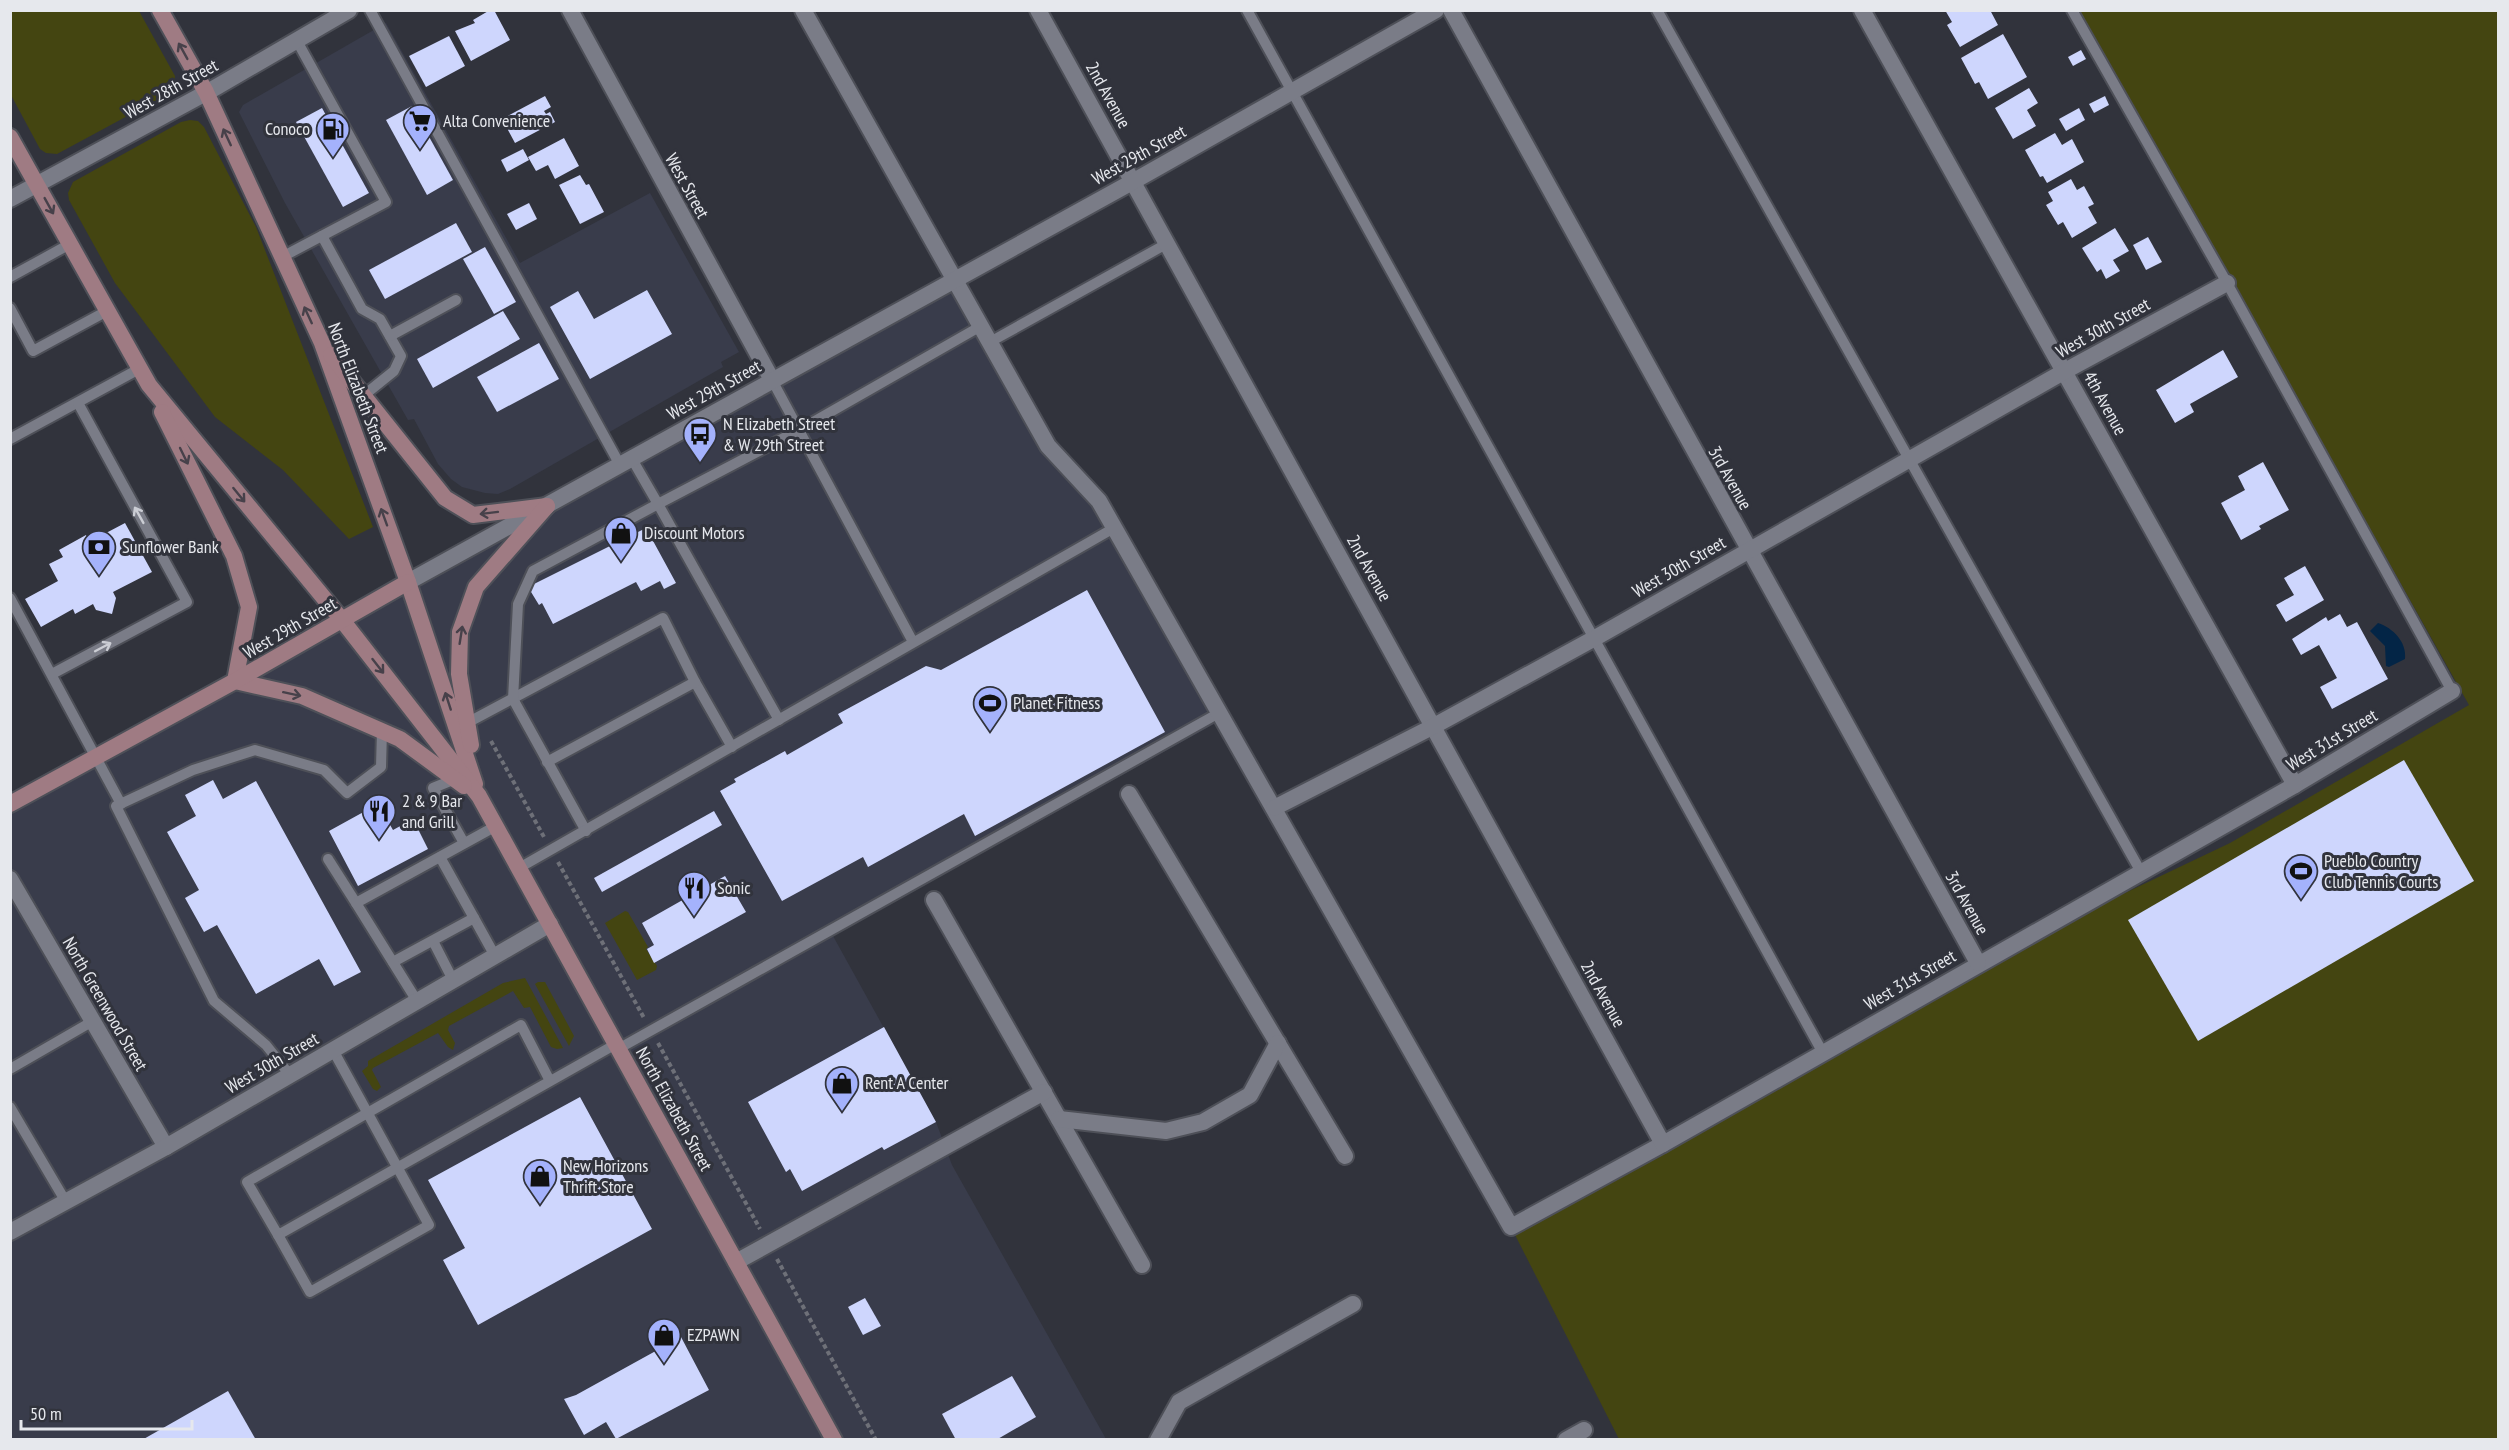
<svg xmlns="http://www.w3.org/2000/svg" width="2509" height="1450" font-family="'PT Sans Narrow',sans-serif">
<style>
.built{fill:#393c4b}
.green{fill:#444511}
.water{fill:#032546}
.building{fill:#ced6fd}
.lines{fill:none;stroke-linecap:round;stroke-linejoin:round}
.service-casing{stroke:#4e5058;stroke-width:14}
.minor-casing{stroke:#4e5058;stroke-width:20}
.tertiary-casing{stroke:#4e5058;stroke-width:20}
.secondary-casing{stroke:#4e5058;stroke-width:20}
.path{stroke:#6e7078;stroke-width:4;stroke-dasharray:4.5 3;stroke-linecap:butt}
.service{stroke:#7a7c87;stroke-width:10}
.minor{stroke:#7a7c87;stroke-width:16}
.tertiary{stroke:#7a7c87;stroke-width:16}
.secondary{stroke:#9f7b83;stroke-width:16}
.oneway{stroke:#47414a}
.oneway2{stroke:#cbcdd4}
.labels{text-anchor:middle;stroke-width:6;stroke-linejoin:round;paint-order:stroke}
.street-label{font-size:18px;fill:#e6e8ed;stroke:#31333c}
.poi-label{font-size:18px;fill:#e6e8ed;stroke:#31333c;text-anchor:start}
</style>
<rect width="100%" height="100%" fill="#31333c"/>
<g class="built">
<path d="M 386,23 L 520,263 L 650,193 L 739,352 L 721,362 L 723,367 L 510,489 L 498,494 L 485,493 L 462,487 L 451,479 L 438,464 L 414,419 L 408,420 L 285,203 L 239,112 L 243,105 Z"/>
<path d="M 955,279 L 1048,446 L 1099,501 L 1223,719 L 833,936 L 936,1122 L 952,1165 L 1106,1439 L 11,1440 L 11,804 Z"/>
</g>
<g class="green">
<path d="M 10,11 L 139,11 L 175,76 L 174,87 L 170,93 L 57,154 L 46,153 L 40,149 L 11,95 Z"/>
<path d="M 2079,11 L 2498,11 L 2498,1439 L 1619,1439 L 1511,1227 L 1978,963 L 2230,843 L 2469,705 Z"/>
<path d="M 190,120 L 198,121 L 204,127 L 256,227 L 373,527 L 349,539 L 283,470 L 215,417 L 115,283 L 69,200 L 68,193 L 73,182 L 181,122 Z"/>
<path d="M 625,911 L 628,912 L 648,947 L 646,949 L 657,966 L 656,970 L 637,980 L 605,923 Z"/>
<path d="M 525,978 L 563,1048 L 557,1049 L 551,1047 L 530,1007 L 524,1008 L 513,991 L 449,1026 L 448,1030 L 455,1043 L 453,1050 L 448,1047 L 438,1033 L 373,1068 L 372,1070 L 381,1087 L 377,1091 L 373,1089 L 362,1071 L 368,1066 L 368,1061 L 503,983 Z"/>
<path d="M 538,982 L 545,982 L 574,1036 L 569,1046 L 535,984 Z"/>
</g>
<path class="water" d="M 2378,623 C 2393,628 2407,642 2405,659 L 2389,667 L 2386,666 L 2385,646 L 2370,631 Z"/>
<g class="building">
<path d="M 490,10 L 494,10 L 510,40 L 471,61 L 455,31 L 475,23 L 473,20 Z"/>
<path d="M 1945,10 L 1990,10 L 1998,25 L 1960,47 L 1947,25 L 1952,22 Z"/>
<path d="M 2003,34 L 2027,77 L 1988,99 L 1979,82 L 1975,84 L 1961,58 Z"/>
<path d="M 449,36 L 465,66 L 426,87 L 409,56 Z"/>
<path d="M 2081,50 L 2086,59 L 2073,66 L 2068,57 Z"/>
<path d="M 2029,88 L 2038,103 L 2027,110 L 2036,126 L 2013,139 L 1995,108 Z"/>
<path d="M 545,96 L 551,107 L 544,111 L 546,114 L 550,112 L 555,122 L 515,143 L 502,119 Z"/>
<path d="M 2105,96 L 2109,105 L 2094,113 L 2089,104 Z"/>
<path d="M 412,106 L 453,180 L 427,195 L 386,120 Z"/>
<path d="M 322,108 L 369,193 L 343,207 L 296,122 Z"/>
<path d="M 2079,108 L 2085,120 L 2066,131 L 2059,119 Z"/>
<path d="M 2055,133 L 2062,145 L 2072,139 L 2084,162 L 2047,183 L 2043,176 L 2040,177 L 2025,150 Z"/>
<path d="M 564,138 L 579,166 L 555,179 L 548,165 L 536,171 L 528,157 Z"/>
<path d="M 523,149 L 529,160 L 507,172 L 501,160 Z"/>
<path d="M 580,175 L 586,185 L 589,184 L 604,212 L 580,224 L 559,185 Z"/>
<path d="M 2071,179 L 2077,190 L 2084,186 L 2094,204 L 2088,207 L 2097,223 L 2072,238 L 2063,222 L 2058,225 L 2046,205 L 2053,201 L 2048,192 Z"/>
<path d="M 529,203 L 537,219 L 516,230 L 507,214 Z"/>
<path d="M 456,223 L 472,252 L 385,299 L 369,270 Z"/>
<path d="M 2115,228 L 2129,251 L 2113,260 L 2120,271 L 2106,279 L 2101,269 L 2097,272 L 2082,248 Z"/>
<path d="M 2148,237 L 2162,262 L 2146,270 L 2133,245 Z"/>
<path d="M 485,247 L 516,302 L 494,314 L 463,259 Z"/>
<path d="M 647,290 L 672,334 L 590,379 L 550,307 L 578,291 L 594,319 Z"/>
<path d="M 503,311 L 520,339 L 433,388 L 417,359 Z"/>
<path d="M 539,343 L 559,379 L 497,412 L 477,377 Z"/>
<path d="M 2223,350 L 2238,377 L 2190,404 L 2194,412 L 2175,423 L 2156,390 Z"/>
<path d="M 2263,462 L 2289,510 L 2259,526 L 2261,529 L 2241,540 L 2221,503 L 2245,490 L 2238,476 Z"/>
<path d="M 125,523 L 152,572 L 113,592 L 116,598 L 112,614 L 96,610 L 93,604 L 75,614 L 73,609 L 41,627 L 25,599 L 58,581 L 49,564 L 63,557 L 59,550 L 86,535 L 89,542 Z"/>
<path d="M 646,528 L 676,583 L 664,589 L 660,581 L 641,591 L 636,582 L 553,624 L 542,603 L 539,605 L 528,587 Z"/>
<path d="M 2305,566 L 2324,600 L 2286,622 L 2276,605 L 2294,595 L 2284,578 Z"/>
<path d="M 1087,590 L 1165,732 L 975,836 L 964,814 L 868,867 L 863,857 L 782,901 L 720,791 L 736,782 L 734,779 L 785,751 L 787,755 L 843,723 L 838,714 L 926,666 L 941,670 Z"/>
<path d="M 2340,614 L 2347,627 L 2357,622 L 2388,679 L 2332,709 L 2320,687 L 2337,678 L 2319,645 L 2301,655 L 2292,639 L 2326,617 L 2328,621 Z"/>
<path d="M 2404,760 L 2474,881 L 2198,1041 L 2128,920 Z"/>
<path d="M 213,780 L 223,799 L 256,781 L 361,972 L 334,986 L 319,959 L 256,994 L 217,925 L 204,932 L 185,898 L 199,890 L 167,832 L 196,816 L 185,795 Z"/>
<path d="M 378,804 L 393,830 L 413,819 L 428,849 L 358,886 L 329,831 Z"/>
<path d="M 714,811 L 722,825 L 602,892 L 594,878 Z"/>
<path d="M 725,876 L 746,912 L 654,963 L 647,949 L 654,945 L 642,923 Z"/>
<path d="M 884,1027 L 936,1122 L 884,1150 L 882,1147 L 802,1191 L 790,1169 L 786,1172 L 748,1102 Z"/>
<path d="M 580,1097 L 652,1229 L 478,1325 L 443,1260 L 465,1248 L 428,1180 Z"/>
<path d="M 865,1298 L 881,1326 L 863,1335 L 848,1307 Z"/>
<path d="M 681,1337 L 709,1390 L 616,1439 L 606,1422 L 584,1435 L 564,1399 L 576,1395 Z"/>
<path d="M 1012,1376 L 1036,1417 L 996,1440 L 956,1440 L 942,1414 Z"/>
<path d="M 228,1391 L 256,1440 L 142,1440 Z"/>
</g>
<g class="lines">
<defs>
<g id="service">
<path d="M 370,10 L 620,465"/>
<path d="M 1247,10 L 1823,1053"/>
<path d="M 1657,10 L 2141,872"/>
<path d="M 2072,10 L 2227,283 L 2452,691"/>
<path d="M 322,236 L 362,309 L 380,319 L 401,356 L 394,371 L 363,396"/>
<path d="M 282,257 L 386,202 L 297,41"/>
<path d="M 10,277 L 70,244"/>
<path d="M 10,308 L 33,351 L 107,311"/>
<path d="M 390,336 L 456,300"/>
<path d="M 990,342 L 1168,243"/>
<path d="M 772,380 L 913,642"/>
<path d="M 10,439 L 139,369"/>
<path d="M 10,598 L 121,804"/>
<path d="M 52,674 L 187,602 L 78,403"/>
<path d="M 695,682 L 732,747"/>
<path d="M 779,720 L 658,504 L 799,430 L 981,326"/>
<path d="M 467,723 L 663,618 L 695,682 L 547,762"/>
<path d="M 455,779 L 433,788 L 464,843"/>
<path d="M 586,831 L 513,699 L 518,604 L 533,571 L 658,504 L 632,459"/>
<path d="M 328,859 L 356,903"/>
<path d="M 519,868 L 1114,528"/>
<path d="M 474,918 L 495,956"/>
<path d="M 433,941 L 453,980"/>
<path d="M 393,962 L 474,918 L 440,857"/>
<path d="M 417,1001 L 356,903 L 496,826"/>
<path d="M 618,1049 L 1219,713"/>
<path d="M 10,1069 L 93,1021"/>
<path d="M 290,1075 L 266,1045 L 214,1001 L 116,806 L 193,770 L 255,750 L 324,770 L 347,793 L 381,767 L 382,731"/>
<path d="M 550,1081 L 521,1025 L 247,1182 L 278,1235 L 616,1044"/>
<path d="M 10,1107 L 66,1202"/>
<path d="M 278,1235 L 310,1292 L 429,1225 L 333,1050"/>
</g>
<g id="minor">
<path d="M 803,10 L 1048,446 L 1099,501 L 1511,1227 L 1663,1144 L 2295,785 L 2452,691"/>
<path d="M 1038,10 L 1663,1144"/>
<path d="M 1451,10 L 1978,963"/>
<path d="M 1862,10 L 2295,785"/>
<path d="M 10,199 L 213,89 L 349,10"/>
<path d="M 1129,794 L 1345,1156"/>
<path d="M 1274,808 L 1434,726 L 1595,638 L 2065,371 L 2227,283"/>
<path d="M 10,879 L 166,1147"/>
<path d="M 934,900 L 1142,1265"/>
<path d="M 1059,1119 L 1166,1131 L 1203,1122 L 1250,1095 L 1278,1043"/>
<path d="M 10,1232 L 166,1147 L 550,924"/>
<path d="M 736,1262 L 1044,1092"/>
<path d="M 1158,1440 L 1179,1402 L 1353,1304"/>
<path d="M 1566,1440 L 1584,1430"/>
</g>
<g id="tertiary">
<path d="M 570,10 L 772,380"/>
<path d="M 408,582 L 1134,181 L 1436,10"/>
</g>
<g id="secondary">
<path d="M 160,10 L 206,92 L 322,343 L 408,582 L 475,784"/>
<path d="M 10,137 L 149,385 L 342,620 L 479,796 L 834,1440"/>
<path d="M 331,355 L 445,498 L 473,515 L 547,506"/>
<path d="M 162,412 L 234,556 L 249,607 L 235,681 L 302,696 L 400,739 L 464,786"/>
<path d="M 471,745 L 459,674 L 460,632 L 476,587 L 547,506"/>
<path d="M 10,804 L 235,681 L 408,582"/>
</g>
</defs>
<use href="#service" class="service-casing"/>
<use href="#minor" class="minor-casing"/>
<use href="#tertiary" class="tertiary-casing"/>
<use href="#secondary" class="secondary-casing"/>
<g class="path">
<path d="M 491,741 L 544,837"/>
<path d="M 558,862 L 644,1018"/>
<path d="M 658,1043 L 760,1229"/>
<path d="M 777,1259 L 876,1440"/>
</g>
<use href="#service" class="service"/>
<use href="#minor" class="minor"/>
<use href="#tertiary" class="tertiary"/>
<use href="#secondary" class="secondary"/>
</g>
<defs><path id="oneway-shaft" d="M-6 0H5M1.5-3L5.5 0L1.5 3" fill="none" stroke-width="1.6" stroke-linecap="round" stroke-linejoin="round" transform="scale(1.5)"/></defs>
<g class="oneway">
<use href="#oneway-shaft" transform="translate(183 51) rotate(-119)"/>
<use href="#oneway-shaft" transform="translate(227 137) rotate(-115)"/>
<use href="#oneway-shaft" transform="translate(49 206) rotate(61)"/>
<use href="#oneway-shaft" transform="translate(308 315) rotate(-115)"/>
<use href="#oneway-shaft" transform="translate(184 456) rotate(64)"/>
<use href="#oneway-shaft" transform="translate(239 495) rotate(51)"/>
<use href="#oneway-shaft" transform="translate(489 513) rotate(173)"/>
<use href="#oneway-shaft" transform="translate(384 517) rotate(-110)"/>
<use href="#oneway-shaft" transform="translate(461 635) rotate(-81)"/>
<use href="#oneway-shaft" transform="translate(378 666) rotate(52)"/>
<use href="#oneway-shaft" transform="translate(292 694) rotate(12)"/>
<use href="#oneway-shaft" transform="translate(448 701) rotate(-108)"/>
</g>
<g class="oneway2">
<use href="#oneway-shaft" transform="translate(139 515) rotate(-119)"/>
<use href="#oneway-shaft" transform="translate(103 647) rotate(-28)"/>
</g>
<defs>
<symbol id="supermarket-pin" viewBox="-11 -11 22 30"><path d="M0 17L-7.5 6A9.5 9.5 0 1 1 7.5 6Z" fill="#a4b2fc" stroke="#31333c"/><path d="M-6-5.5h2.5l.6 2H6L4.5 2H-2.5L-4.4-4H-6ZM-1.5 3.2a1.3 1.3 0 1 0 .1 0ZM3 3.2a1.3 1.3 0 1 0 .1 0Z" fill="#111"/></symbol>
<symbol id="fuel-pin" viewBox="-11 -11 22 30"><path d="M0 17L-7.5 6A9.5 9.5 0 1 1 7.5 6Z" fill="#a4b2fc" stroke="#31333c"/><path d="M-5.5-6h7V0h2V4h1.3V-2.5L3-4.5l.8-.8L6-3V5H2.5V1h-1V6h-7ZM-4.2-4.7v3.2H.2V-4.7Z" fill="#111"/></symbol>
<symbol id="bus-pin" viewBox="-11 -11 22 30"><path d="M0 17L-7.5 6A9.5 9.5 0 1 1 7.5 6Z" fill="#a4b2fc" stroke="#31333c"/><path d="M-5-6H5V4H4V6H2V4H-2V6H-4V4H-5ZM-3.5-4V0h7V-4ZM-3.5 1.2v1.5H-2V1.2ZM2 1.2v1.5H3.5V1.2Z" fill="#111"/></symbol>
<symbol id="shop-pin" viewBox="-11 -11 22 30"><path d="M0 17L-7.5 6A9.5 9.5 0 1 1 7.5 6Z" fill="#a4b2fc" stroke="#31333c"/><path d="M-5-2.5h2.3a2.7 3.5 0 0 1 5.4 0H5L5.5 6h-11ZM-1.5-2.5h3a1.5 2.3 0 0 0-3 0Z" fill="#111"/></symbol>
<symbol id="bank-pin" viewBox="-11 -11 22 30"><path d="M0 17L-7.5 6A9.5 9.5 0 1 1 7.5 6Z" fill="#a4b2fc" stroke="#31333c"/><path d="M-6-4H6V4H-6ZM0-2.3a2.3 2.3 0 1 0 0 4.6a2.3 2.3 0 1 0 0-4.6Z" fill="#111"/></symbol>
<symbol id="stadium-pin" viewBox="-11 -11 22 30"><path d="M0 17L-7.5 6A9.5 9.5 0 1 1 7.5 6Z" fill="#a4b2fc" stroke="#31333c"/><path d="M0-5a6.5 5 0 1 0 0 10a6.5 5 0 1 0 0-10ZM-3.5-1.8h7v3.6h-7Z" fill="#111"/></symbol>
<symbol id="restaurant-pin" viewBox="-11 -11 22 30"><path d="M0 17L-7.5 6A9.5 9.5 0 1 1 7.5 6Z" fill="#a4b2fc" stroke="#31333c"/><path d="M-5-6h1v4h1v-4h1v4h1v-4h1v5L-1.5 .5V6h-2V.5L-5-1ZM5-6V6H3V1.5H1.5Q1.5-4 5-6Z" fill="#111"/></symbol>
</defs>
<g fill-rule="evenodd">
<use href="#supermarket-pin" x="401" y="102" width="38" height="52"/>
<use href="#fuel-pin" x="314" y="110" width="38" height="52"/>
<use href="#bus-pin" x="681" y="415" width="38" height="52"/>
<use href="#shop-pin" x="602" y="514" width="38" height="52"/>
<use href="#bank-pin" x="80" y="528" width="38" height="52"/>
<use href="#stadium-pin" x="971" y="684" width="38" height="52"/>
<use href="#restaurant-pin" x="360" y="792" width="38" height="52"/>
<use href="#stadium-pin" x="2282" y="852" width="38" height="52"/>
<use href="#restaurant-pin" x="675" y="869" width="38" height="52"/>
<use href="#shop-pin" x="823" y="1064" width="38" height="52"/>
<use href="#shop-pin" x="521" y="1157" width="38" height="52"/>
<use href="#shop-pin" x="645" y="1316" width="38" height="52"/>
</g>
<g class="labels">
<g class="street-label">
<text transform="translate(171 89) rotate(-29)" y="6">West 28th Street</text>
<text transform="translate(1108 95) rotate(61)" y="6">2nd Avenue</text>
<text transform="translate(1139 155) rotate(-29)" y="6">West 29th Street</text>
<text transform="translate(687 186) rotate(61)" y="6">West Street</text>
<text transform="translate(2103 328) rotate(-29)" y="6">West 30th Street</text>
<text transform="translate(358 388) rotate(69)" y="6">North Elizabeth Street</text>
<text transform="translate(714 390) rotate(-29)" y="6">West 29th Street</text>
<text transform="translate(2105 403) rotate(61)" y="6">4th Avenue</text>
<text transform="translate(1730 478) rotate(61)" y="6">3rd Avenue</text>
<text transform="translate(1679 567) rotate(-30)" y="6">West 30th Street</text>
<text transform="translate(1369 568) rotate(61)" y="6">2nd Avenue</text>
<text transform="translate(290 628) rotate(-30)" y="6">West 29th Street</text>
<text transform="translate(2332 740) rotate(-31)" y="6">West 31st Street</text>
<text transform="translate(1967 903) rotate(61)" y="6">3rd Avenue</text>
<text transform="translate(1910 980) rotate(-30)" y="6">West 31st Street</text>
<text transform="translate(1603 994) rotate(61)" y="6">2nd Avenue</text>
<text transform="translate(105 1004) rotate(60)" y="6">North Greenwood Street</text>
<text transform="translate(272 1063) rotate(-30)" y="6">West 30th Street</text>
<text transform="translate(674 1109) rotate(61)" y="6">North Elizabeth Street</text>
</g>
<g class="poi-label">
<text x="443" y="127">Alta Convenience</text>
<text x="310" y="135" text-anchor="end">Conoco</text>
<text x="723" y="430">N Elizabeth Street<tspan x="723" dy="21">&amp; W 29th Street</tspan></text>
<text x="644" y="539">Discount Motors</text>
<text x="122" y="553">Sunflower Bank</text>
<text x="1013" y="709">Planet Fitness</text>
<text x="402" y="807">2 &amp; 9 Bar<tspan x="402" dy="21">and Grill</tspan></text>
<text x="2324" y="867">Pueblo Country<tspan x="2324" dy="21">Club Tennis Courts</tspan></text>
<text x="717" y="894">Sonic</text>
<text x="865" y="1089">Rent A Center</text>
<text x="563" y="1172">New Horizons<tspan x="563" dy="21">Thrift Store</tspan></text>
<text x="687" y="1341">EZPAWN</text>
</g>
</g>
<rect width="2509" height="1450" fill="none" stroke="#e6e8ed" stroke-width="24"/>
<path d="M21 1420v9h171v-9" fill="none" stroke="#e6e8ed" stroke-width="3"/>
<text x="30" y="1420" font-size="18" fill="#e6e8ed" stroke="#31333c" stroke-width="4.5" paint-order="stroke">50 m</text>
</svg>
